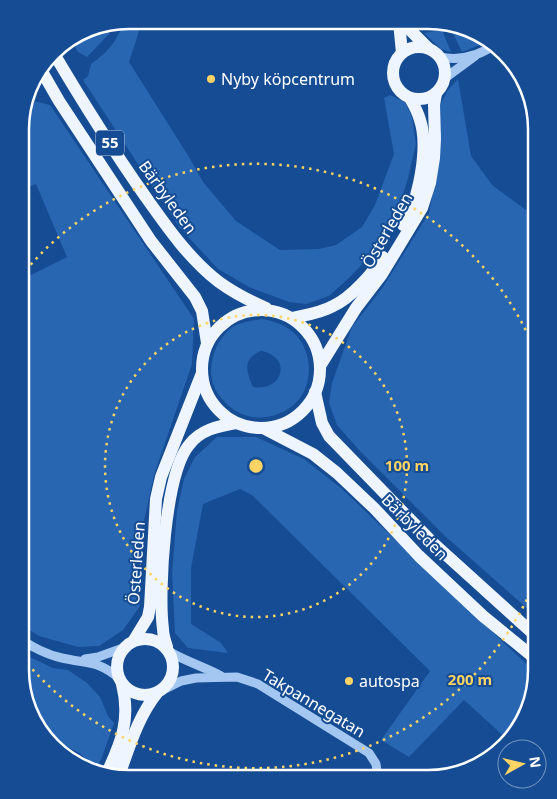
<svg xmlns="http://www.w3.org/2000/svg" width="557" height="799" font-family="'Noto Sans',sans-serif">
<style>
.green{fill:#2866b2;fill-rule:evenodd}
.lines{fill:none;stroke-linecap:round;stroke-linejoin:round}
.minor{stroke:#a4c7f1;stroke-width:9}
.major{stroke:#eef5ff;stroke-width:12}
.ring{fill:none;stroke:#ffd364;stroke-width:2.5;stroke-dasharray:2.5 5}
.poi-dot{fill:#ffd364;stroke:#154c93;stroke-width:2}
.labels{text-anchor:middle;stroke-width:4;stroke-linejoin:round;paint-order:stroke}
.shield{fill:#154c93;stroke:#b9c9df;stroke-width:1}
.shield-label{font-size:15px;font-weight:bold;fill:#fff}
.poi-label{font-size:16px;fill:#fff;stroke:#154c93;text-anchor:start}
.street-label{font-size:16px;fill:#fff;stroke:#154c93}
.rim{fill:none;stroke:#fff;stroke-width:2.5}
.centre{fill:#ffd364;stroke:#154c93;stroke-width:2.5}
.ring-label{font-size:15px;text-anchor:middle;font-weight:bold;fill:#ffd364;stroke:#154c93;stroke-width:4;stroke-linejoin:round;paint-order:stroke}
</style>
<rect width="100%" height="100%" fill="#154c93"/>
<g class="green">
<path d="M 448,23 L 488,40 L 485,43 L 462,52 Z"/>
<path d="M 123,25 L 141,25 L 129,62 L 189,157 L 203,182 L 236,221 L 280,250 L 319,249 L 336,245 L 362,227 L 375,205 L 394,154 L 384,98 L 390,95 L 405,102 L 412,117 L 416,144 L 407,182 L 394,220 L 372,254 L 350,277 L 329,296 L 306,304 L 289,302 L 249,287 L 218,269 L 179,227 L 83,80 L 88,76 L 91,64 C 108,52 114,44 123,25 Z"/>
<path d="M 93,26 L 112,26 L 109,34 L 87,57 L 78,52 L 71,39 Z"/>
<path d="M 442,30 L 451,52 L 441,49 L 424,33 Z"/>
<path d="M 458,79 L 471,156 L 492,185 L 537,218 L 537,617 L 445,536 L 359,450 L 337,425 L 329,403 L 332,383 L 352,327 L 383,287 L 429,213 L 440,156 L 438,109 L 448,90 Z"/>
<path d="M 34,101 L 50,105 L 194,319 L 192,364 L 154,475 L 133,571 L 140,606 L 123,630 L 99,646 L 78,647 L 39,636 L 20,624 L 21,280 L 67,257 L 36,184 L 21,190 L 21,114 L 23,107 Z"/>
<path d="M 262,319 C 273,321 284,324 293,332 C 310,347 314,375 302,395 C 290,414 263,423 242,414 C 232,410 225,403 219,395 C 204,376 212,344 230,329 C 239,322 251,321 262,319 ZM 261,351 C 292,356 284,392 253,387 C 246,371 242,359 261,351 Z"/>
<path d="M 217,437 L 256,437 L 304,459 L 342,489 L 537,674 L 519,731 L 508,740 L 464,700 L 409,757 L 381,740 L 430,671 L 252,495 L 240,489 L 203,504 L 191,568 L 191,624 L 221,643 L 228,653 L 188,648 L 175,633 L 172,573 L 177,510 L 184,479 L 195,457 Z"/>
<path d="M 30,657 L 53,668 L 68,670 L 87,683 L 100,697 L 108,716 L 114,723 L 101,760 L 95,769 L 81,754 L 48,737 L 31,718 L 20,671 L 20,668 Z"/>
</g>
<g class="lines">
<g class="minor">
<path d="M 440,57 C 460,61 479,56 496,44"/>
<path d="M 445,78 L 475,56"/>
<path d="M 20,638 C 31,647 48,655 62,658 C 88,664 98,660 120,679"/>
<path d="M 170,652 C 187,662 205,667 221,676"/>
<path d="M 85,659 L 98,657 L 123,648"/>
<path d="M 161,691 L 181,681 L 196,678 L 237,677 L 258,684 L 369,753 L 376,764 L 378,779"/>
</g>
<g class="major">
<path d="M 399,22 L 402,53"/>
<path d="M 402,22 L 428,48"/>
<circle cx="419" cy="73" r="26"/>
<path d="M 53,52 C 82,101 112,149 145,196 C 167,227 189,259 219,282 C 234,293 250,301 266,308"/>
<path d="M 40,68 L 59,101 L 151,241 L 195,297 L 202,311 L 207,343"/>
<path d="M 403,225 C 419,201 429,147 420,120 C 418,112 414,105 410,98"/>
<circle cx="261" cy="369" r="59"/>
<path d="M 292,318 C 306,315 321,313 333,306 C 351,298 373,273 383,257"/>
<path d="M 320,366 L 356,308 L 382,274 L 422,208 L 430,183 L 434,158 L 435,139 L 434,105 L 436,94"/>
<path d="M 315,392 L 322,423 L 329,436 L 433,543 L 537,637"/>
<path d="M 263,428 L 313,454 L 337,473 L 374,508 L 419,556 L 483,616 L 537,660"/>
<circle cx="145" cy="667" r="28"/>
<path d="M 134,640 L 148,617 L 150,607 L 156,499 L 161,477 L 202,373"/>
<path d="M 167,647 C 165,641 163,635 163,629 C 158,591 165,474 189,445 C 200,430 218,426 236,423"/>
<path d="M 106,775 C 121,743 131,720 122,684"/>
<path d="M 118,778 C 129,749 137,718 157,693"/>
</g>
</g>
<g class="ring">
<circle cx="256" cy="466" r="151"/>
<path d="M536 579A302 302 0 0 1 21 656M21 276A302 302 0 0 1 536 353"/>
</g>
<g class="poi-dot">
<circle cx="211" cy="79" r="5"/>
<circle cx="349" cy="681" r="5"/>
</g>
<g class="labels">
<rect class="shield" x="96" y="130.5" width="28" height="25" rx="4"/>
<g class="shield-label">
<text x="110" y="148">55</text>
</g>
<g class="poi-label">
<text x="221" y="85">Nyby köpcentrum</text>
<text x="359" y="687">autospa</text>
</g>
<g class="street-label">
<text transform="translate(168 197) rotate(54)" y="6">Bärbyleden</text>
<text transform="translate(387 230) rotate(-60)" y="6">Österleden</text>
<text transform="translate(415 527) rotate(45)" y="6">Bärbyleden</text>
<text transform="translate(136 563) rotate(-86)" y="6">Österleden</text>
<text transform="translate(314 703) rotate(31)" y="6">Takpannegatan</text>
</g>
</g>
<path d="M0 0H557V799H0ZM129 29H428A100 100 0 0 1 528 129V670A100 100 0 0 1 428 770H129A100 100 0 0 1 29 670V129A100 100 0 0 1 129 29Z" fill="#154c93" fill-rule="evenodd"/>
<path class="rim" d="M129 29H428A100 100 0 0 1 528 129V670A100 100 0 0 1 428 770H129A100 100 0 0 1 29 670V129A100 100 0 0 1 129 29Z"/>
<circle cx="256" cy="466" r="8" class="centre"/>
<g class="ring-label">
<text x="407" y="471">100 m</text>
<text x="470" y="685">200 m</text>
</g>
<g transform="translate(522 764) rotate(82)"><circle r="24" fill="#154c93" stroke="#7394be"/>
<path d="M0-4L9 19L0 12L-9 19Z" fill="#ffd364"/>
<text y="-8" font-size="14" font-weight="bold" text-anchor="middle" fill="#ffffff">N</text>
</g>
</svg>
